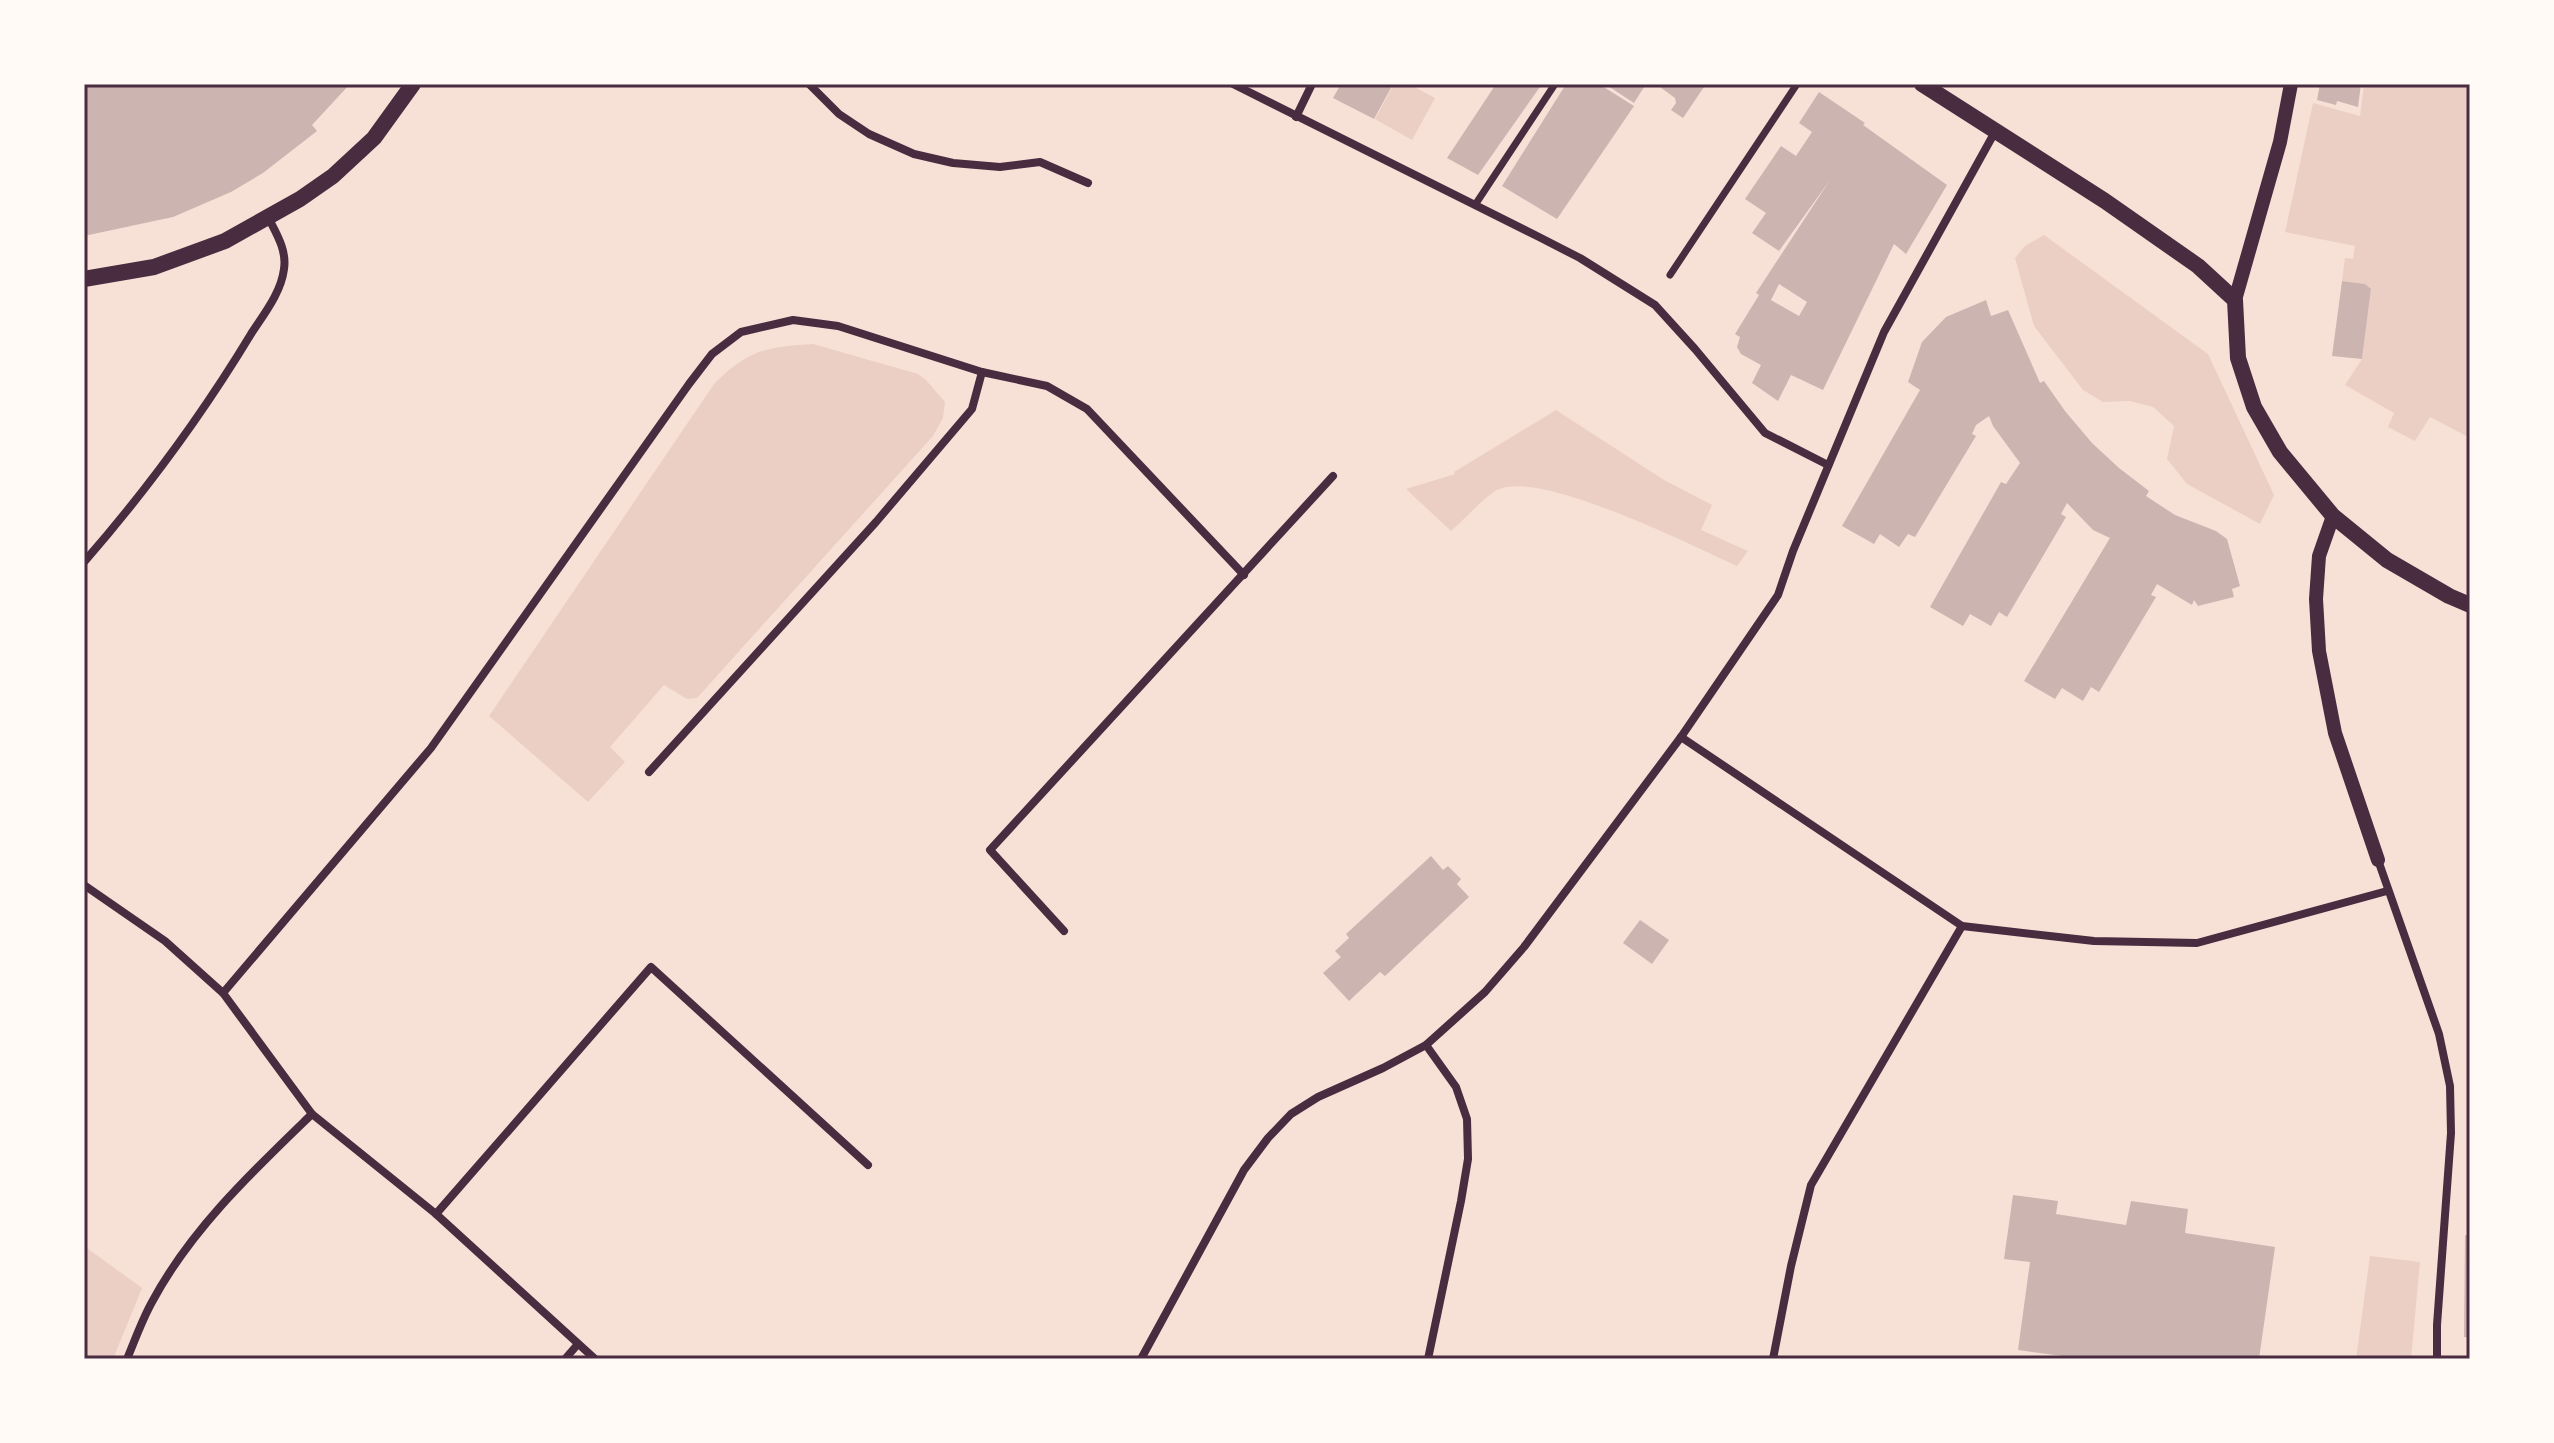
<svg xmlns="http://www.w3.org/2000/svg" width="2554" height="1443" font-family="Overpass,sans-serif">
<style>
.green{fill:#ebcfc5}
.building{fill:#ccb4b1;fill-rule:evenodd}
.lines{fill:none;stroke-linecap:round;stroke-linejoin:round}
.pedestrian{stroke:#4a2c40;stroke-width:7}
.minor{stroke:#4a2c40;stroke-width:8}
.tertiary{stroke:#4a2c40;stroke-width:14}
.secondary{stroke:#4a2c40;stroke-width:16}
.neatline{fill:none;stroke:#4a2c40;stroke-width:3}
</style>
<rect width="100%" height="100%" fill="#f7e1d7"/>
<g class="green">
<path d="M 1394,84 L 1409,84 L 1435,98 L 1412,140 L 1375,119 Z"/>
<path d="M 2364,84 L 2470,84 L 2470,438 L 2430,417 L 2415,441 L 2388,427 L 2394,413 L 2345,385 L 2362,359 L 2371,289 L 2365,284 L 2342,281 L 2345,258 L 2353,259 L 2355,246 L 2285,232 L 2313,103 L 2360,116 Z"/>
<path d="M 2044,235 L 2208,354 L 2274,495 L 2260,524 L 2187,484 L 2167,459 L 2174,426 L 2153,407 L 2130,401 L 2103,402 L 2083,390 L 2034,326 L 2015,258 L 2025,246 Z"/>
<path d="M 813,344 L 918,374 L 926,380 L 945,402 L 943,418 L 933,436 L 697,698 L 687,699 L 664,685 L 610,747 L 625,762 L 588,802 L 489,716 L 714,384 C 748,350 766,347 813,344 Z"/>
<path d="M 1556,410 L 1664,480 L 1712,505 L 1701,530 L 1748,551 L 1737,566 C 1692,546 1539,468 1497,490 C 1484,497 1463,521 1451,531 L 1406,489 L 1455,474 L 1454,472 Z"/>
<path d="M 84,1246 L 142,1288 L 113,1359 L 84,1359 Z"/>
<path d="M 2370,1256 L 2420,1262 L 2411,1359 L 2356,1359 Z"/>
</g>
<g class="building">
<path d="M 84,84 L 350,84 L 312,125 L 317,131 L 263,173 L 231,192 L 173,217 L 84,236 Z"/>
<path d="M 1341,84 L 1393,84 L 1374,119 L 1333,98 Z"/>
<path d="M 1496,84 L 1542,84 L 1478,175 L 1447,158 Z"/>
<path d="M 1566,84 L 1599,84 L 1634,106 L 1557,219 L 1502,186 Z"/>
<path d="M 1605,84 L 1646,84 L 1634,103 Z"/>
<path d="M 1656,84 L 1706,84 L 1683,118 L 1671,110 L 1676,103 L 1675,98 Z"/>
<path d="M 2320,84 L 2361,84 L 2358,107 L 2337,101 L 2336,105 L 2317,100 Z"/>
<path d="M 1819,92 L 1865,123 L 1863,125 L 1947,185 L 1906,254 L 1894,244 L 1823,390 L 1791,375 L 1778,401 L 1752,383 L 1761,365 L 1741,354 L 1737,347 L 1740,337 L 1735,334 L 1759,295 L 1756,293 L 1830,180 L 1779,251 L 1752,233 L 1766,213 L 1745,199 L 1781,146 L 1796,156 L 1812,132 L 1799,123 ZM 1779,284 L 1807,302 L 1799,316 L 1771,300 Z"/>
<path d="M 2342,281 L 2365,284 L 2371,289 L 2362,359 L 2332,356 Z"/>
<path d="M 1986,300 L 1991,316 L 2008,310 L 2040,383 L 2044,381 L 2065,411 L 2092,443 L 2119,468 L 2149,491 L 2146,496 L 2175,515 L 2216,531 L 2227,539 L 2240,586 L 2232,589 L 2234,597 L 2198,606 L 2194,600 L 2192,605 L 2157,584 L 2151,595 L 2156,597 L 2099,692 L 2091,687 L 2083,701 L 2062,688 L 2055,699 L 2024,681 L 2110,538 L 2093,530 L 2067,503 L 2061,514 L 2066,517 L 2007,617 L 1999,612 L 1991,626 L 1970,614 L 1963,626 L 1930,607 L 2001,482 L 2006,484 L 2020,463 L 1993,426 L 1989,416 L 1976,425 L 1972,434 L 1976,436 L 1915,537 L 1908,534 L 1899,547 L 1880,534 L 1874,544 L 1842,526 L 1920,390 L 1908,382 L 1922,342 L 1946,317 Z"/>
<path d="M 1431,856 L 1443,870 L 1448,866 L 1461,879 L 1457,884 L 1469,897 L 1385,976 L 1380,972 L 1349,1001 L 1323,973 L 1341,957 L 1335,951 L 1349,938 L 1346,934 Z"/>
<path d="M 1640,920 L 1669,940 L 1652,964 L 1623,943 Z"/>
<path d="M 2013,1195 L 2058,1201 L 2056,1214 L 2126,1225 L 2131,1201 L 2188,1209 L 2185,1233 L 2275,1247 L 2259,1359 L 2085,1359 L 2018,1350 L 2030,1262 L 2004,1259 Z"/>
<path d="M 2465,1235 L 2470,1235 L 2470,1338 L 2464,1337 Z"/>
</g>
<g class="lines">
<g class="pedestrian">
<path d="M 1475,205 L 1555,84"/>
<path d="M 1670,275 L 1797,84"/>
</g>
<g class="minor">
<path d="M 809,84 L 839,114 L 869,134 L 914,154 L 953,163 L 1000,167 L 1040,162 L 1088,183"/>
<path d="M 1233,84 L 1539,237 L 1580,258 L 1655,305 L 1695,349 L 1765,433 L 1828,465"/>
<path d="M 1296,117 L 1312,84"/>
<path d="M 84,562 C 146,491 202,415 251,334 C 264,314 281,293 284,269 C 287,250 276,233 268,217"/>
<path d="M 1681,737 L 1962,926 L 2094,941 L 2197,943 L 2387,891"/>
<path d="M 649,772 L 876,522 L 972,409 L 982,372"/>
<path d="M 2378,860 L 2439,1034 L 2450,1086 L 2451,1133 L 2437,1325 L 2437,1359"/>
<path d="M 84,885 L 165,941 L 223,993 L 312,1114 L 436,1214 L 595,1359"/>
<path d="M 1064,931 L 990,850 L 1333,476"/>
<path d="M 223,993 L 431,748 L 689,384 L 712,354 L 741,332 L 793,320 L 838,326 L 982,372 L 1047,386 L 1087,409 L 1244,575"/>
<path d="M 1426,1045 L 1456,1087 L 1467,1119 L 1468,1159 L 1461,1201 L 1428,1359"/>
<path d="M 436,1214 L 651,967 L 868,1165"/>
<path d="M 127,1359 C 135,1340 142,1320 152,1302 C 191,1229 253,1171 312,1114"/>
<path d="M 565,1359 L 578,1344"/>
<path d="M 1141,1359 L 1244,1170 L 1268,1138 L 1291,1114 L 1318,1097 L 1383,1068 L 1426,1045 L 1485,992 L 1524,947 L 1681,737 L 1778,595 L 1793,551 L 1884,332 L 1996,130"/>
<path d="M 1773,1359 L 1791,1266 L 1811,1185 L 1962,926"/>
</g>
<g class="tertiary">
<path d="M 2235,300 L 2280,142 L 2291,84"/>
<path d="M 2333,516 L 2319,556 L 2316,599 L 2319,651 L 2335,733 L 2378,860"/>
</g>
<g class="secondary">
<path d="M 1922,84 L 2105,201 L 2198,266 L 2235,300 L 2238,358 L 2254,407 L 2280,452 L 2333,516 L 2387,560 L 2449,596 L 2470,605"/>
<path d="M 84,279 L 154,267 L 225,241 L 300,199 L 333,176 L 374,138 L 413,84"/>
</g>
</g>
<rect width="2554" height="1443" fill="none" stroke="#fffaf5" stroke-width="172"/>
<rect x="86" y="86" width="2382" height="1271" class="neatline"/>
</svg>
